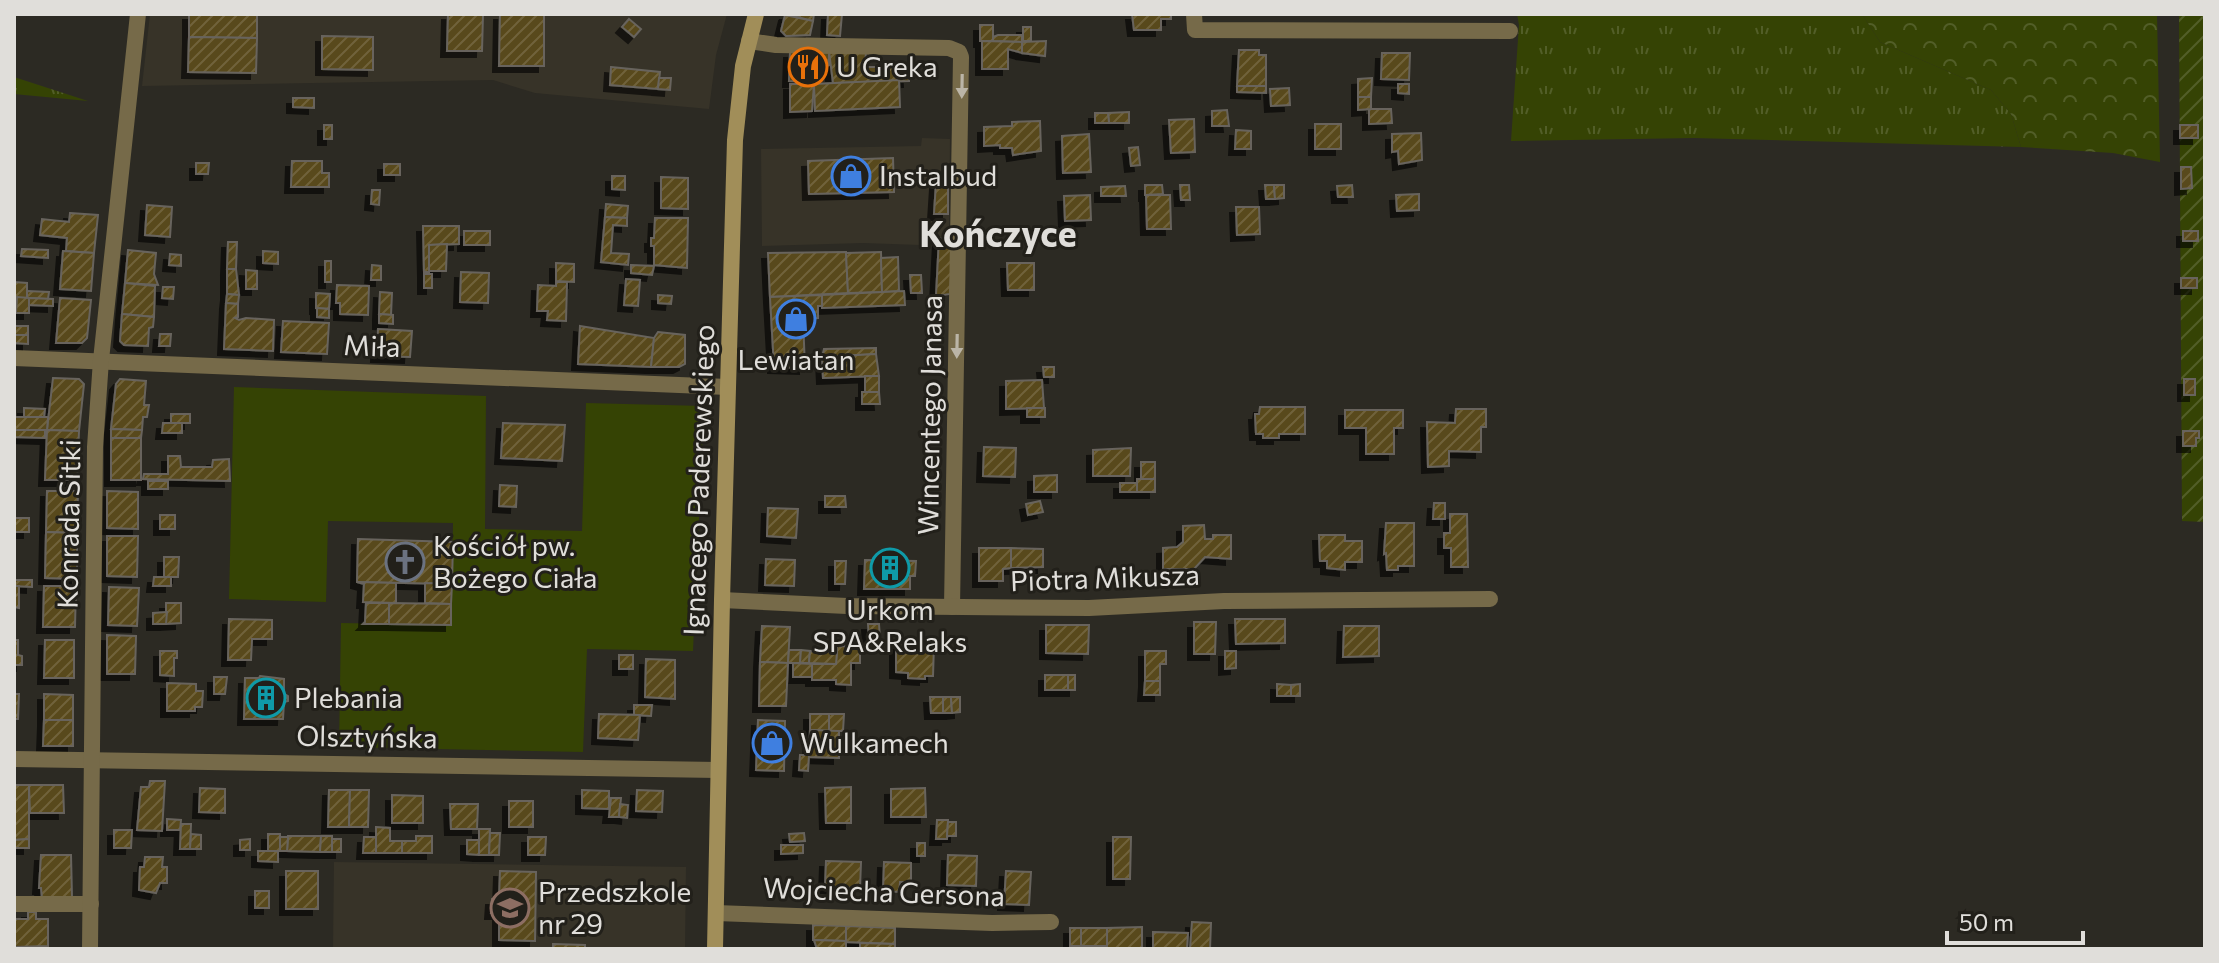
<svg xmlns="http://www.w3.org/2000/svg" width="2219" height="963" font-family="Commissioner,sans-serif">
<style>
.built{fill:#373328}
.grass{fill:url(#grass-tufts)}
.forest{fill:url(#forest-crowns)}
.park{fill:#354304}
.garden{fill:url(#garden-furrows)}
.building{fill:url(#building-hatch);stroke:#67645d;stroke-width:2;filter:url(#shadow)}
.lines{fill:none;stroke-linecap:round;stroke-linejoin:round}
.street{stroke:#766a49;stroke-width:16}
.secondary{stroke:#a18e59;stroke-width:16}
.oneway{fill:#bbb5a7}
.labels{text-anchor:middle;stroke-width:6;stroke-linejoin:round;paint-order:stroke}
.poi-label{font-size:28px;fill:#e0deda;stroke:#22201a;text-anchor:start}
.street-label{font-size:28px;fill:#e0deda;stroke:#22201a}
.district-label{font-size:36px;font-weight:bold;fill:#e0deda;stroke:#22201a}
</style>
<defs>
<pattern id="grass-tufts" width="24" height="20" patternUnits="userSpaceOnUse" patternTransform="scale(2)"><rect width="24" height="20" fill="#354304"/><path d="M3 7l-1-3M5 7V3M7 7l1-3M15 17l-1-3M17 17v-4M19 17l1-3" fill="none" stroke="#525e28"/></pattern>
<pattern id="forest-crowns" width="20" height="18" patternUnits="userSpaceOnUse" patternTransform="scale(2)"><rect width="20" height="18" fill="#354304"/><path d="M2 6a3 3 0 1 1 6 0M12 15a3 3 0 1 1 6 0" fill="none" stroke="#525e28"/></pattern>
<pattern id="garden-furrows" width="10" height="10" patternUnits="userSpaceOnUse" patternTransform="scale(2)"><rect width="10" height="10" fill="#354304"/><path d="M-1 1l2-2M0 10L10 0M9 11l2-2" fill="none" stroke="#525e28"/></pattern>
<pattern id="building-hatch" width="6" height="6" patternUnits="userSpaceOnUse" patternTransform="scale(2)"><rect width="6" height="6" fill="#58481a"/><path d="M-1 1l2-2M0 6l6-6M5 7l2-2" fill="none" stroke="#70623b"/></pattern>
<filter id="shadow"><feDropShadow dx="-6" dy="6" stdDeviation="0" flood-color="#0009"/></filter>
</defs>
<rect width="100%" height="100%" fill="#2c2a23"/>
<g class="built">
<path d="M 150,14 L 727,14 L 716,55 L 709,109 L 535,93 L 493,80 L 142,86 Z"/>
<path d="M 922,138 L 950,139 L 949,237 L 920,237 L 920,245 L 863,243 L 762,246 L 761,149 L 921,146 Z"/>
<path d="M 334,862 L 686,867 L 685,949 L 333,949 Z"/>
</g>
<g class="grass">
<path d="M 1517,14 L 1862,14 L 1880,42 L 1991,90 L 2011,114 L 2021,147 L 1694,138 L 1511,141 L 1519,25 Z"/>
<path d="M 14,77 L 88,101 L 14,94 Z"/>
</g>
<path class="forest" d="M 1862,14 L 2157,14 L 2160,162 L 2113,153 L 2021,147 L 2011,114 L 1991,90 L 1880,42 Z"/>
<path class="park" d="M 234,387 L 486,396 L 485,529 L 582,531 L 586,403 L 704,406 L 693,651 L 587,649 L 583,752 L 339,747 L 341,623 L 451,625 L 453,523 L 328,521 L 326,602 L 229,599 Z"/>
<path class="garden" d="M 2179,14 L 2205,14 L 2205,522 L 2182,521 Z"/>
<g class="building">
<path d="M 189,14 L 257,14 L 257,38 L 189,37 Z"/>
<path d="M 448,14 L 483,14 L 482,51 L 447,51 Z"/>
<path d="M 500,14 L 544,14 L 544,66 L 499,66 Z"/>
<path d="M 785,14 L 814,14 L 813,21 Z"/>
<path d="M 828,14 L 842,14 L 840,36 L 827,35 Z"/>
<path d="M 1132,14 L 1171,14 L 1171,19 L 1161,19 L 1161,30 L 1134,30 Z"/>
<path d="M 785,15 L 813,21 L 810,35 L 786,36 L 781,31 Z"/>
<path d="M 629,19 L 641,29 L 634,37 L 622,27 Z"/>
<rect x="980" y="25" width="13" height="16"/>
<rect x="1023" y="27" width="8" height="14"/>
<path d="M 998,35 L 1022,35 L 1022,42 L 993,41 L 993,37 Z"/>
<path d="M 322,36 L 373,37 L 373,70 L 322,69 Z"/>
<path d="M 189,37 L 257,38 L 256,73 L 188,72 Z"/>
<path d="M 982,41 L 1022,42 L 1022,53 L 1008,49 L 1008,69 L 982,69 Z"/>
<path d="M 1046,41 L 1045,56 L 1022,53 L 1022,42 Z"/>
<path d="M 1239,50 L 1259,50 L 1259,55 L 1266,55 L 1266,86 L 1237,86 Z"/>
<path d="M 829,51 L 829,65 L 820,68 L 819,82 L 789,81 L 790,52 Z"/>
<path d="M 829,51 L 866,51 L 865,67 L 908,67 L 909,81 L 833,83 Z"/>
<path d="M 1382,53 L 1410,53 L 1409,80 L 1381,79 Z"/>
<path d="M 611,67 L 660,72 L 658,89 L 610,85 Z"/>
<path d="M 659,78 L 671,78 L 670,90 L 658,89 Z"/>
<path d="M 1372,78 L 1371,97 L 1358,97 L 1358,79 Z"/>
<path d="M 899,80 L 900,107 L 815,111 L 814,84 Z"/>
<path d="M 790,84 L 814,84 L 812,111 L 790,112 Z"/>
<path d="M 1398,84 L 1409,84 L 1409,94 L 1398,93 Z"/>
<path d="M 1237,86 L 1266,86 L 1266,93 L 1237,92 Z"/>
<path d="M 1289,88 L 1290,105 L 1271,106 L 1270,89 Z"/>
<path d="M 1358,97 L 1371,97 L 1371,109 L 1358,110 Z"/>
<path d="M 293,98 L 314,98 L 314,108 L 293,107 Z"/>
<path d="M 1371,109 L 1391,109 L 1392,123 L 1369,124 L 1369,110 Z"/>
<path d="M 1227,110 L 1229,126 L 1212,126 L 1212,111 Z"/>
<path d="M 1129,112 L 1129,123 L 1109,123 L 1108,113 Z"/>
<path d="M 1095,113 L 1108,113 L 1109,123 L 1095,123 Z"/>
<path d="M 1194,119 L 1195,152 L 1171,153 L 1169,120 Z"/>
<path d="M 1040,121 L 1041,151 L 1013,155 L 1012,148 L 1000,148 L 1000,145 L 984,146 L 984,127 L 1012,126 L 1012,122 Z"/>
<rect x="1315" y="124" width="26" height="25"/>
<rect x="324" y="125" width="8" height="14"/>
<rect x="2180" y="125" width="18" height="13"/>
<path d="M 1236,130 L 1251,131 L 1251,149 L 1235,149 Z"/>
<path d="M 1421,133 L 1422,160 L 1399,164 L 1398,151 L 1392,152 L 1392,134 Z"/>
<path d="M 1089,134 L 1091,172 L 1063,173 L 1062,136 Z"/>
<path d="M 1138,147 L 1140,165 L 1131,166 L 1129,148 Z"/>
<path d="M 893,158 L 894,192 L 809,194 L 808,161 Z"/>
<path d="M 292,161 L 322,161 L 322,173 L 329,173 L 329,187 L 291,187 Z"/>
<path d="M 196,163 L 209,163 L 208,174 L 196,174 Z"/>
<rect x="384" y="164" width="16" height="11"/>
<path d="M 2181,167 L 2191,167 L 2192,188 L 2181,189 Z"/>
<path d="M 612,176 L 625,176 L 625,190 L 612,189 Z"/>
<path d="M 661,177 L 688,178 L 688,209 L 661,208 Z"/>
<path d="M 936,183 L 948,184 L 948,214 L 934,214 Z"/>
<path d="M 1145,185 L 1162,185 L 1163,194 L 1145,195 Z"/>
<path d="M 1180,185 L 1189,185 L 1190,200 L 1181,200 Z"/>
<path d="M 1265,185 L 1274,185 L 1275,199 L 1266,199 Z"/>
<path d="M 1274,185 L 1284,185 L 1284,198 L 1275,199 Z"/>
<path d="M 1352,185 L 1353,197 L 1338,197 L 1337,186 Z"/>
<path d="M 1125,186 L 1126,196 L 1101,196 L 1101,187 Z"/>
<path d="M 372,190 L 380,190 L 379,205 L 371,204 Z"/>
<path d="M 1419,194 L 1419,210 L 1397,211 L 1396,195 Z"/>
<path d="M 1090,195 L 1091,220 L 1065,221 L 1064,196 Z"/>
<path d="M 1146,195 L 1170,195 L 1171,229 L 1147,229 Z"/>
<path d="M 606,204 L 628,206 L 627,218 L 605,217 Z"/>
<path d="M 147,205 L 172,207 L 170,237 L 145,235 Z"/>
<path d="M 1236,207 L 1259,207 L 1260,234 L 1237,235 Z"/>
<path d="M 70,213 L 98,215 L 94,253 L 66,251 L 67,238 L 40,235 L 42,219 L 69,222 Z"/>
<path d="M 605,217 L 627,218 L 627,226 L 613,225 L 611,253 L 629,254 L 628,265 L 601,262 Z"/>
<path d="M 655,218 L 688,218 L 687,268 L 654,265 L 654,246 L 651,246 L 651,238 L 654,238 Z"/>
<path d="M 423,226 L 459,226 L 459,244 L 429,245 L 429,272 L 424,272 Z"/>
<rect x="464" y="231" width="26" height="14"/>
<rect x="2183" y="231" width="15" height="10"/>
<path d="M 939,238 L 953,239 L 950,294 L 936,296 Z"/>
<path d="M 228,242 L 237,242 L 236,269 L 227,269 Z"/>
<path d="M 447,244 L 446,271 L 429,271 L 429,245 Z"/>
<path d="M 22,249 L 48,250 L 48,258 L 21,256 Z"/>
<path d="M 128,250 L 156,253 L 154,274 L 158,285 L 125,283 Z"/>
<path d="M 63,251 L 94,253 L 91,291 L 60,289 Z"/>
<path d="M 263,251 L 278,252 L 278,264 L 263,263 Z"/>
<path d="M 846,252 L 848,293 L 770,297 L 768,253 Z"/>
<path d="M 881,252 L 882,292 L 848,293 L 846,253 Z"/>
<path d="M 170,254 L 181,255 L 181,266 L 169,265 Z"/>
<path d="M 898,257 L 899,291 L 882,292 L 881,258 Z"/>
<rect x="325" y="261" width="6" height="21"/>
<path d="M 556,263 L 574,264 L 574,282 L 556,281 Z"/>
<path d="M 1007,263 L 1034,263 L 1034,290 L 1008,290 Z"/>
<path d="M 372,265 L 381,266 L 381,280 L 371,280 Z"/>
<path d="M 631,265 L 654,266 L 652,275 L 631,273 Z"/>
<path d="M 227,269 L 236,269 L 239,295 L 227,294 Z"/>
<path d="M 246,270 L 257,271 L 257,289 L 246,289 Z"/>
<path d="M 461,272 L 489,273 L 488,303 L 460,302 Z"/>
<rect x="424" y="274" width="8" height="14"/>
<path d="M 910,275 L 921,275 L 922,293 L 911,293 Z"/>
<rect x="2181" y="278" width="16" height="10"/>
<path d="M 626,279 L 640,280 L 638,306 L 624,305 Z"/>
<path d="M 14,282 L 27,283 L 27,298 L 14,298 Z"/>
<path d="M 556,282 L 567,282 L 566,321 L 547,320 L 548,311 L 537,311 L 538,285 L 556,286 Z"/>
<path d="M 125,283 L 155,286 L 154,317 L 122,314 Z"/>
<path d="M 337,285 L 369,286 L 368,315 L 340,314 L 340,303 L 336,303 Z"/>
<path d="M 163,287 L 174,287 L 173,299 L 162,298 Z"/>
<path d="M 27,291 L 49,292 L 48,299 L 27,298 Z"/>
<path d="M 904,291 L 905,305 L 822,308 L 822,295 Z"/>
<path d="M 380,292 L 392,293 L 391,315 L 379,314 Z"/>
<path d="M 316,293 L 330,294 L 329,309 L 316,308 Z"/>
<path d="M 227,294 L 239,295 L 238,304 L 226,303 Z"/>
<path d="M 658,295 L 672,296 L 671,304 L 658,303 Z"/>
<path d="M 822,295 L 822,306 L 818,306 L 818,318 L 803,319 L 805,368 L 774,367 L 770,297 Z"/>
<path d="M 17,297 L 29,298 L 29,313 L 16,313 Z"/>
<path d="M 29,298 L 53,299 L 53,306 L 29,305 Z"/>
<path d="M 60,298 L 91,300 L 87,338 L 82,343 L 56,343 Z"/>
<path d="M 226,303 L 238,304 L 238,317 L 235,318 L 239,320 L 246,318 L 274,320 L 273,351 L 224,349 Z"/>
<path d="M 317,308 L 329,309 L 329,318 L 317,317 Z"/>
<path d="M 122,314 L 154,317 L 153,327 L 149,328 L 148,346 L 124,345 L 120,341 Z"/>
<path d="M 379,314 L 393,315 L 393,324 L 379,323 Z"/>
<path d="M 283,321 L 329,323 L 327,354 L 281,352 Z"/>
<rect x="14" y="326" width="14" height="9"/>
<path d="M 580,326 L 654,338 L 651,367 L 578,364 Z"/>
<path d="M 378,329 L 412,331 L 410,357 L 377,356 Z"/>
<path d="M 658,332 L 685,335 L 685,364 L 679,367 L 651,367 L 654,338 Z"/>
<path d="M 160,334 L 171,334 L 170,346 L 159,346 Z"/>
<path d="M 14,335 L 28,335 L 28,344 L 14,343 Z"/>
<path d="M 876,348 L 876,354 L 822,357 L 824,349 Z"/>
<path d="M 876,354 L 879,376 L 823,378 L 822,357 Z"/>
<path d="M 1043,367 L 1054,367 L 1054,377 L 1044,377 Z"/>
<rect x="865" y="376" width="14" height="16"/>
<path d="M 53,378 L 79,379 L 84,384 L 79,431 L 47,430 Z"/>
<path d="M 120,379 L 146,381 L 144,405 L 149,405 L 147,417 L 143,417 L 142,430 L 111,429 L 116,384 Z"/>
<rect x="2184" y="379" width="11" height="16"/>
<path d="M 1042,380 L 1044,408 L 1006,409 L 1006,381 Z"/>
<path d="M 862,392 L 879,392 L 880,404 L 862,404 Z"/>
<path d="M 1260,407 L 1305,407 L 1305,434 L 1279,434 L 1279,438 L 1263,438 L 1263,434 L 1256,434 L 1255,414 L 1259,414 Z"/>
<path d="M 24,408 L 45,409 L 44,417 L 24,417 Z"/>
<rect x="1027" y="408" width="18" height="9"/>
<path d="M 1456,409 L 1486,409 L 1486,427 L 1481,427 L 1481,452 L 1449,451 L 1449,466 L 1428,467 L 1427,422 L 1455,423 Z"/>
<path d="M 1345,410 L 1403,410 L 1403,428 L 1394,428 L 1394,454 L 1366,454 L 1366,428 L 1345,428 Z"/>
<rect x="171" y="414" width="19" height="9"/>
<path d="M 14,417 L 48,417 L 47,430 L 14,430 Z"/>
<path d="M 163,423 L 182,423 L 182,433 L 162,433 Z"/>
<path d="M 503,423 L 565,425 L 562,461 L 501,458 Z"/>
<path d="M 111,429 L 142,430 L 141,438 L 111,438 Z"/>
<path d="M 14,430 L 45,430 L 45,438 L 14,437 Z"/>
<path d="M 47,430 L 79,431 L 77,480 L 45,480 Z"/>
<path d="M 2183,431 L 2199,431 L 2199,438 L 2196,438 L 2196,446 L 2183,446 Z"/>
<rect x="111" y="438" width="30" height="42"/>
<path d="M 984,447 L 1016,448 L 1015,477 L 983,476 Z"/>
<path d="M 1131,448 L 1130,476 L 1093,476 L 1093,450 Z"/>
<path d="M 168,456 L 180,456 L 181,467 L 212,467 L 213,460 L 229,459 L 230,481 L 143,479 L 144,474 L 168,474 Z"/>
<rect x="1141" y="462" width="14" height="17"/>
<path d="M 1057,475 L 1057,492 L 1034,492 L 1034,476 Z"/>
<rect x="1137" y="479" width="18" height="13"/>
<rect x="148" y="481" width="20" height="8"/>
<rect x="1120" y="483" width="17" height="9"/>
<path d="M 500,485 L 517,486 L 516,507 L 499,506 Z"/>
<path d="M 47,491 L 78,491 L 77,533 L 46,532 Z"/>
<path d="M 107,491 L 138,492 L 138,529 L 107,528 Z"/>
<path d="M 825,496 L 845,496 L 846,507 L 825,507 Z"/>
<path d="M 1040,501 L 1043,512 L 1028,515 L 1026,504 Z"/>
<path d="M 1434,503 L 1445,503 L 1445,519 L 1433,519 Z"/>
<path d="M 768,508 L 798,509 L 796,538 L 767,536 Z"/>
<path d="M 1450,514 L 1467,514 L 1468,567 L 1451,567 L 1451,548 L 1444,548 L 1444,533 L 1450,533 Z"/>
<rect x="160" y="515" width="15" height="14"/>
<rect x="15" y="518" width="14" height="14"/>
<path d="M 1386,523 L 1414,523 L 1414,566 L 1398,566 L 1398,570 L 1387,570 L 1386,553 L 1384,554 Z"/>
<path d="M 1204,525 L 1205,539 L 1213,539 L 1213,535 L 1231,535 L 1231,559 L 1205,557 L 1194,569 L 1163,569 L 1163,548 L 1177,547 L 1183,542 L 1183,526 Z"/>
<path d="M 46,532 L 77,533 L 77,579 L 45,578 Z"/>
<path d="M 1319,535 L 1345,535 L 1345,541 L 1362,541 L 1362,562 L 1345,562 L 1345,570 L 1327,568 L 1327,561 L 1320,561 Z"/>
<path d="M 107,536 L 138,536 L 137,577 L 107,576 Z"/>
<path d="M 358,539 L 453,542 L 452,584 L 357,582 Z"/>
<path d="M 979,548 L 1011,548 L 1011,568 L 1003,569 L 1003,581 L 979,581 Z"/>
<path d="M 1011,548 L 1043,549 L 1043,567 L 1011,568 Z"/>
<path d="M 164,557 L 179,557 L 178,577 L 164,577 Z"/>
<path d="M 766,559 L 795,560 L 794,586 L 765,585 Z"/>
<path d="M 865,560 L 916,561 L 915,576 L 910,576 L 910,589 L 864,589 Z"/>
<path d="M 835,561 L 846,561 L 845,584 L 835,584 Z"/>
<path d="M 154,577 L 171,577 L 171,586 L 153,586 Z"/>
<path d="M 14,580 L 32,580 L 32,587 L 14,586 Z"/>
<path d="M 357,582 L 396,583 L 396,603 L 363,602 L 364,584 Z"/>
<path d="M 425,583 L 452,584 L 451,604 L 425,603 Z"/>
<path d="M 14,586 L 19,586 L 19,608 L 14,607 Z"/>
<path d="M 44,586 L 76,586 L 75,627 L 43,627 Z"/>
<path d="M 109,587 L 139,588 L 137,626 L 108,625 Z"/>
<path d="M 166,603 L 181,603 L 181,623 L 166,624 Z"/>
<path d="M 366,603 L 389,603 L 389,624 L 363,624 L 365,622 Z"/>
<path d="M 389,603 L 451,604 L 451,625 L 389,624 Z"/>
<path d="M 167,612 L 166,624 L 153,624 L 153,613 Z"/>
<path d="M 229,619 L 272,620 L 272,639 L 252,639 L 251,660 L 228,660 Z"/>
<path d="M 1235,619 L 1285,619 L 1285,643 L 1236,644 Z"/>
<path d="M 1194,622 L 1216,622 L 1215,654 L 1194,654 Z"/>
<path d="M 868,624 L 879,624 L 880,639 L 869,639 Z"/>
<path d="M 1046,625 L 1089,625 L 1088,654 L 1046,653 Z"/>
<path d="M 762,626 L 790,627 L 788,663 L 760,662 Z"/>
<path d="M 1344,626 L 1379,626 L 1379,656 L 1343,657 Z"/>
<path d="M 107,635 L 136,636 L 135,674 L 107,674 Z"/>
<path d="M 14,640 L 18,640 L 18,655 L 22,656 L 22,665 L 14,665 Z"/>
<path d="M 45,640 L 74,640 L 74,678 L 44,678 Z"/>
<path d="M 896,644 L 934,644 L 933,676 L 925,676 L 925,679 L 908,678 L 908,673 L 896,672 Z"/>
<path d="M 837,646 L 860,647 L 860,663 L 851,663 L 851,685 L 836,684 L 836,680 L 812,680 L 812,664 L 836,664 Z"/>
<path d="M 789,650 L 801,650 L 800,663 L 788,663 Z"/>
<path d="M 801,650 L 810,651 L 809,663 L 800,663 Z"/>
<path d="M 160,651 L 177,651 L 177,658 L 174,658 L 174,676 L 160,675 Z"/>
<path d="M 810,651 L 837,652 L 836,664 L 809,663 Z"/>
<path d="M 1145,651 L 1166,651 L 1166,664 L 1160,664 L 1160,681 L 1145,681 Z"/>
<path d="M 1225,651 L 1236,651 L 1236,668 L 1225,669 Z"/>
<rect x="619" y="655" width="14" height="14"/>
<path d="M 646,659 L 675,660 L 675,699 L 645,697 Z"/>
<path d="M 760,662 L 788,663 L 786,706 L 759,706 Z"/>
<path d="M 793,663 L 812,664 L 812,677 L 793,677 Z"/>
<rect x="1045" y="675" width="23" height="15"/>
<rect x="1068" y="675" width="7" height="15"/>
<path d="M 260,676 L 284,679 L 284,694 L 288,696 L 288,701 L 284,702 L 283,719 L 244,719 L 245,678 L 259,678 Z"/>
<path d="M 214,677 L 227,677 L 225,694 L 214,694 Z"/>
<path d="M 1145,681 L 1160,681 L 1160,695 L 1144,695 Z"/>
<path d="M 167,683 L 196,684 L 196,691 L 203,691 L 202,707 L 195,707 L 195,711 L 167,711 Z"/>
<path d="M 1277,684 L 1291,685 L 1291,696 L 1277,696 Z"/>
<path d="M 1300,684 L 1300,696 L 1291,696 L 1291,685 Z"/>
<path d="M 14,694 L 19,694 L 18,719 L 14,719 Z"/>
<path d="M 44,694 L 73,695 L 73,720 L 44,720 Z"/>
<path d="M 930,697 L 943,697 L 943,713 L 931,713 Z"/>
<path d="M 943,697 L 951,697 L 952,713 L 943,713 Z"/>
<path d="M 951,697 L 960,697 L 960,712 L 952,713 Z"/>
<path d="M 634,705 L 652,705 L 651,716 L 634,715 Z"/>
<path d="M 599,714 L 640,715 L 638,740 L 598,738 Z"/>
<path d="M 810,714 L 829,714 L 829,731 L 810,730 Z"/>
<path d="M 829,714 L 844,714 L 843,731 L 829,731 Z"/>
<path d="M 44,720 L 73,720 L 73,746 L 43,746 Z"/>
<path d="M 758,720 L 785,721 L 784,771 L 756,770 Z"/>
<path d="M 810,730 L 839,731 L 839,758 L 809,757 Z"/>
<path d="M 800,755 L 809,755 L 808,771 L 799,770 Z"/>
<path d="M 150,781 L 165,781 L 162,831 L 137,830 L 141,787 L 149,787 Z"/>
<path d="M 14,785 L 29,785 L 29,839 L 14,840 Z"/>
<path d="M 29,785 L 63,785 L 64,813 L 30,813 Z"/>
<path d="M 851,787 L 851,823 L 826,823 L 825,788 Z"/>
<path d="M 200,788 L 225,789 L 225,813 L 199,812 Z"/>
<path d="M 925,788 L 926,817 L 891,817 L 891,789 Z"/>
<path d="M 329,790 L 350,790 L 349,827 L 328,827 Z"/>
<path d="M 350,790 L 369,790 L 368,827 L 349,827 Z"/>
<path d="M 582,790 L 609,791 L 609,809 L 582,808 Z"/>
<path d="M 637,790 L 663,791 L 662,812 L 636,811 Z"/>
<path d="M 392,795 L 423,796 L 423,823 L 392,823 Z"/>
<path d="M 611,798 L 621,798 L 619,817 L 609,817 Z"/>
<rect x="509" y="801" width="24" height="26"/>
<path d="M 450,804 L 478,804 L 477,829 L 451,829 Z"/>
<path d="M 620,804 L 628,805 L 627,818 L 619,817 Z"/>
<path d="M 167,819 L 181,820 L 180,830 L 167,830 Z"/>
<path d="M 937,820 L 948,820 L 947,839 L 936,839 Z"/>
<path d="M 948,822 L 956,822 L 956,836 L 947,836 Z"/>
<path d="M 181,824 L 191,824 L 190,849 L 180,849 Z"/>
<path d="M 376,827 L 390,828 L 390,841 L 402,841 L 402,853 L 376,853 Z"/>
<path d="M 479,829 L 490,829 L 489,855 L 479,855 Z"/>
<path d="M 114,830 L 132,830 L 131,848 L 114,848 Z"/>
<path d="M 490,833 L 500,833 L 499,855 L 489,855 Z"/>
<path d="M 804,833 L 805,841 L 790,842 L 789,834 Z"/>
<path d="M 191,834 L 201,835 L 201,849 L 190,849 Z"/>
<rect x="268" y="834" width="12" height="17"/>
<path d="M 288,836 L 321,836 L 320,852 L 287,851 Z"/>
<path d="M 321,836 L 332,836 L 332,852 L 320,852 Z"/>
<path d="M 416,836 L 432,836 L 432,853 L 402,853 L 402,841 L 416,841 Z"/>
<path d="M 280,837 L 288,837 L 287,851 L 280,851 Z"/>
<path d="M 364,837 L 376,837 L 376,853 L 363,853 Z"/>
<path d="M 528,837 L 546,837 L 545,855 L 528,855 Z"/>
<path d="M 1113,837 L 1131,837 L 1130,879 L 1113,879 Z"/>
<path d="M 29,839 L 29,848 L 14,848 L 14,840 Z"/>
<path d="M 250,839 L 250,850 L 240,850 L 240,840 Z"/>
<rect x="332" y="839" width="9" height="13"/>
<path d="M 467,840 L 479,840 L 479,855 L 467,854 Z"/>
<rect x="917" y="843" width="8" height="13"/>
<path d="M 781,845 L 803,845 L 803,853 L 781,854 Z"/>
<path d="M 258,851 L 278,851 L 278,862 L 258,861 Z"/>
<path d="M 41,855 L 71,855 L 72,898 L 42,898 L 41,888 L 39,888 Z"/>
<path d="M 948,855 L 977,856 L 976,886 L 947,885 Z"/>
<path d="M 145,857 L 163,857 L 162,867 L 167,867 L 167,883 L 160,883 L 156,893 L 139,890 L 140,867 L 144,867 Z"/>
<path d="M 826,861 L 861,862 L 860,888 L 825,887 Z"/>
<path d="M 884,862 L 911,863 L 911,882 L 900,882 L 899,892 L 883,891 Z"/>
<rect x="286" y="871" width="32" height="38"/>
<path d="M 500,871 L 536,872 L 535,941 L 499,940 L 499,913 L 491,913 L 492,899 L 499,899 Z"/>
<path d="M 1006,871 L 1031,872 L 1029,905 L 1004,904 Z"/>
<rect x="255" y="891" width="14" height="17"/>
<path d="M 28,912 L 36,912 L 36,919 L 48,919 L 48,946 L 14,947 L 14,919 L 28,919 Z"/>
<path d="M 1192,922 L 1211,923 L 1210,949 L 1190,949 Z"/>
<path d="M 813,925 L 846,926 L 846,941 L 813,940 Z"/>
<path d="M 846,926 L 895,928 L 895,944 L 846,942 Z"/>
<path d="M 1142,927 L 1142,949 L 1107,949 L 1107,928 Z"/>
<rect x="1070" y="928" width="11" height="18"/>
<rect x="1081" y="928" width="26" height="18"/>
<path d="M 1153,932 L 1188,933 L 1187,949 L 1153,949 Z"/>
<path d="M 814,940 L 846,941 L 846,949 L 817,949 Z"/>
<path d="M 860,943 L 895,944 L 895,948 L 860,948 Z"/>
<path d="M 553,944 L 585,945 L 585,949 L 553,949 Z"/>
</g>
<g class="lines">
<g class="street">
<path d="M 1194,14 L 1195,30 L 1510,31"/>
<path d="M 749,41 L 776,45 L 949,48 L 959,52 L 961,57 L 952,607"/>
<path d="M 14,358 L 728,387"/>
<path d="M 722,600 L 847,606 L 1089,608 L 1224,601 L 1490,599"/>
<path d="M 14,759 L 718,770"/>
<path d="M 14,904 L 91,904"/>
<path d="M 716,913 L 992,923 L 1051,922"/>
<path d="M 90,949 L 95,447 L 101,360 L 138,14"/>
</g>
<path class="secondary" d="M 715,949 L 722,600 L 735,140 L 743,66 L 756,14"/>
</g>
<defs><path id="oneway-solid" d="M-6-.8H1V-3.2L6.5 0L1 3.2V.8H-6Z" transform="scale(2)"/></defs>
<g class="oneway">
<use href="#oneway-solid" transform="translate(962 86) rotate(91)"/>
<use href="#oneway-solid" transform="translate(957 346) rotate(91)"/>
</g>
<defs>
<symbol id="restaurant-ring" viewBox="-11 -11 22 22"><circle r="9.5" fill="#22201a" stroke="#e8710a" stroke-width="1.5"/><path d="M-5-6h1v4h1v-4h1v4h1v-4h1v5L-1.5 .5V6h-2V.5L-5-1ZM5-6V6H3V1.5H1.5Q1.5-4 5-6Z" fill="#e8710a"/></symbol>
<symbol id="shop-ring" viewBox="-11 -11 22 22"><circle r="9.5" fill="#22201a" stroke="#3f7fe0" stroke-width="1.5"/><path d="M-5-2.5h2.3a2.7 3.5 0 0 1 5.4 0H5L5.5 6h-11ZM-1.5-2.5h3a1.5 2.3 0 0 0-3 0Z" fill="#3f7fe0"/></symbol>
<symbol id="church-ring" viewBox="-11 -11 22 22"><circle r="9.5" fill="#22201a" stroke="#6b7280" stroke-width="1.5"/><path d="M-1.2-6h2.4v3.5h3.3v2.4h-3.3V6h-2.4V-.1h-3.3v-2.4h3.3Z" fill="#6b7280"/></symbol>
<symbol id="building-ring" viewBox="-11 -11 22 22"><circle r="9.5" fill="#22201a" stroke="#0f9aa8" stroke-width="1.5"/><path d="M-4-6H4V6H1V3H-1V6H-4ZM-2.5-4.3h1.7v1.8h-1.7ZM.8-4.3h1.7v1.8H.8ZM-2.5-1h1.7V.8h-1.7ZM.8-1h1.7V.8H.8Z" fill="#0f9aa8"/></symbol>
<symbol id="school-ring" viewBox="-11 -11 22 22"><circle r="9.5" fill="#22201a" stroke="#8d6e63" stroke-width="1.5"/><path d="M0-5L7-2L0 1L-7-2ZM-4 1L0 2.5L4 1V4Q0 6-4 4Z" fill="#8d6e63"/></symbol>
</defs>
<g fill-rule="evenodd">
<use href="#restaurant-ring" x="786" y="45" width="44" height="44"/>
<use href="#shop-ring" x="829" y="154" width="44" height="44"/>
<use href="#shop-ring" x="774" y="297" width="44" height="44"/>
<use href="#church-ring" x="383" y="540" width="44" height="44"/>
<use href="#building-ring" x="868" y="546" width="44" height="44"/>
<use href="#building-ring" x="244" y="676" width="44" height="44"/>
<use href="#shop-ring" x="750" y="721" width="44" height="44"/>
<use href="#school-ring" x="488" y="886" width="44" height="44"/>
</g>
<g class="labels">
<g class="poi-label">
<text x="836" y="77">U Greka</text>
<text x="879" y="186">Instalbud</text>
<text x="796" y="370" text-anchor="middle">Lewiatan</text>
<text x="433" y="556">Kościół pw.<tspan x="433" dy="32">Bożego Ciała</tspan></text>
<text x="890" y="620" text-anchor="middle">Urkom<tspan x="890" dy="32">SPA&amp;Relaks</tspan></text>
<text x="294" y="708">Plebania</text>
<text x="800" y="753">Wulkamech</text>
<text x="538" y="902">Przedszkole<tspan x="538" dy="32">nr 29</tspan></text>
</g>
<g class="street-label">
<text transform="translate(372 346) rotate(2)" y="10">Miła</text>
<text transform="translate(930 415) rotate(-89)" y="10">Wincentego Janasa</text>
<text transform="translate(699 480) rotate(-88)" y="10">Ignacego Paderewskiego</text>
<text transform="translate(69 524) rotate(-89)" y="10">Konrada Sitki</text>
<text transform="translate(1105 578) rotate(-2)" y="10">Piotra Mikusza</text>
<text transform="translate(367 737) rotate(1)" y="10">Olsztyńska</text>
<text transform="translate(884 892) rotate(2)" y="10">Wojciecha Gersona</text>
</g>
<g class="district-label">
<text x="998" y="247">Kończyce</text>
</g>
</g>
<rect width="2219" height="963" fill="none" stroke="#e0deda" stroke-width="32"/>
<path d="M1947 931v12h136v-12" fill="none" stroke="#e0deda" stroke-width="4"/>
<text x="1959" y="931" font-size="24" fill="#e0deda" stroke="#22201a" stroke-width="6" paint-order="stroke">50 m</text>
</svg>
